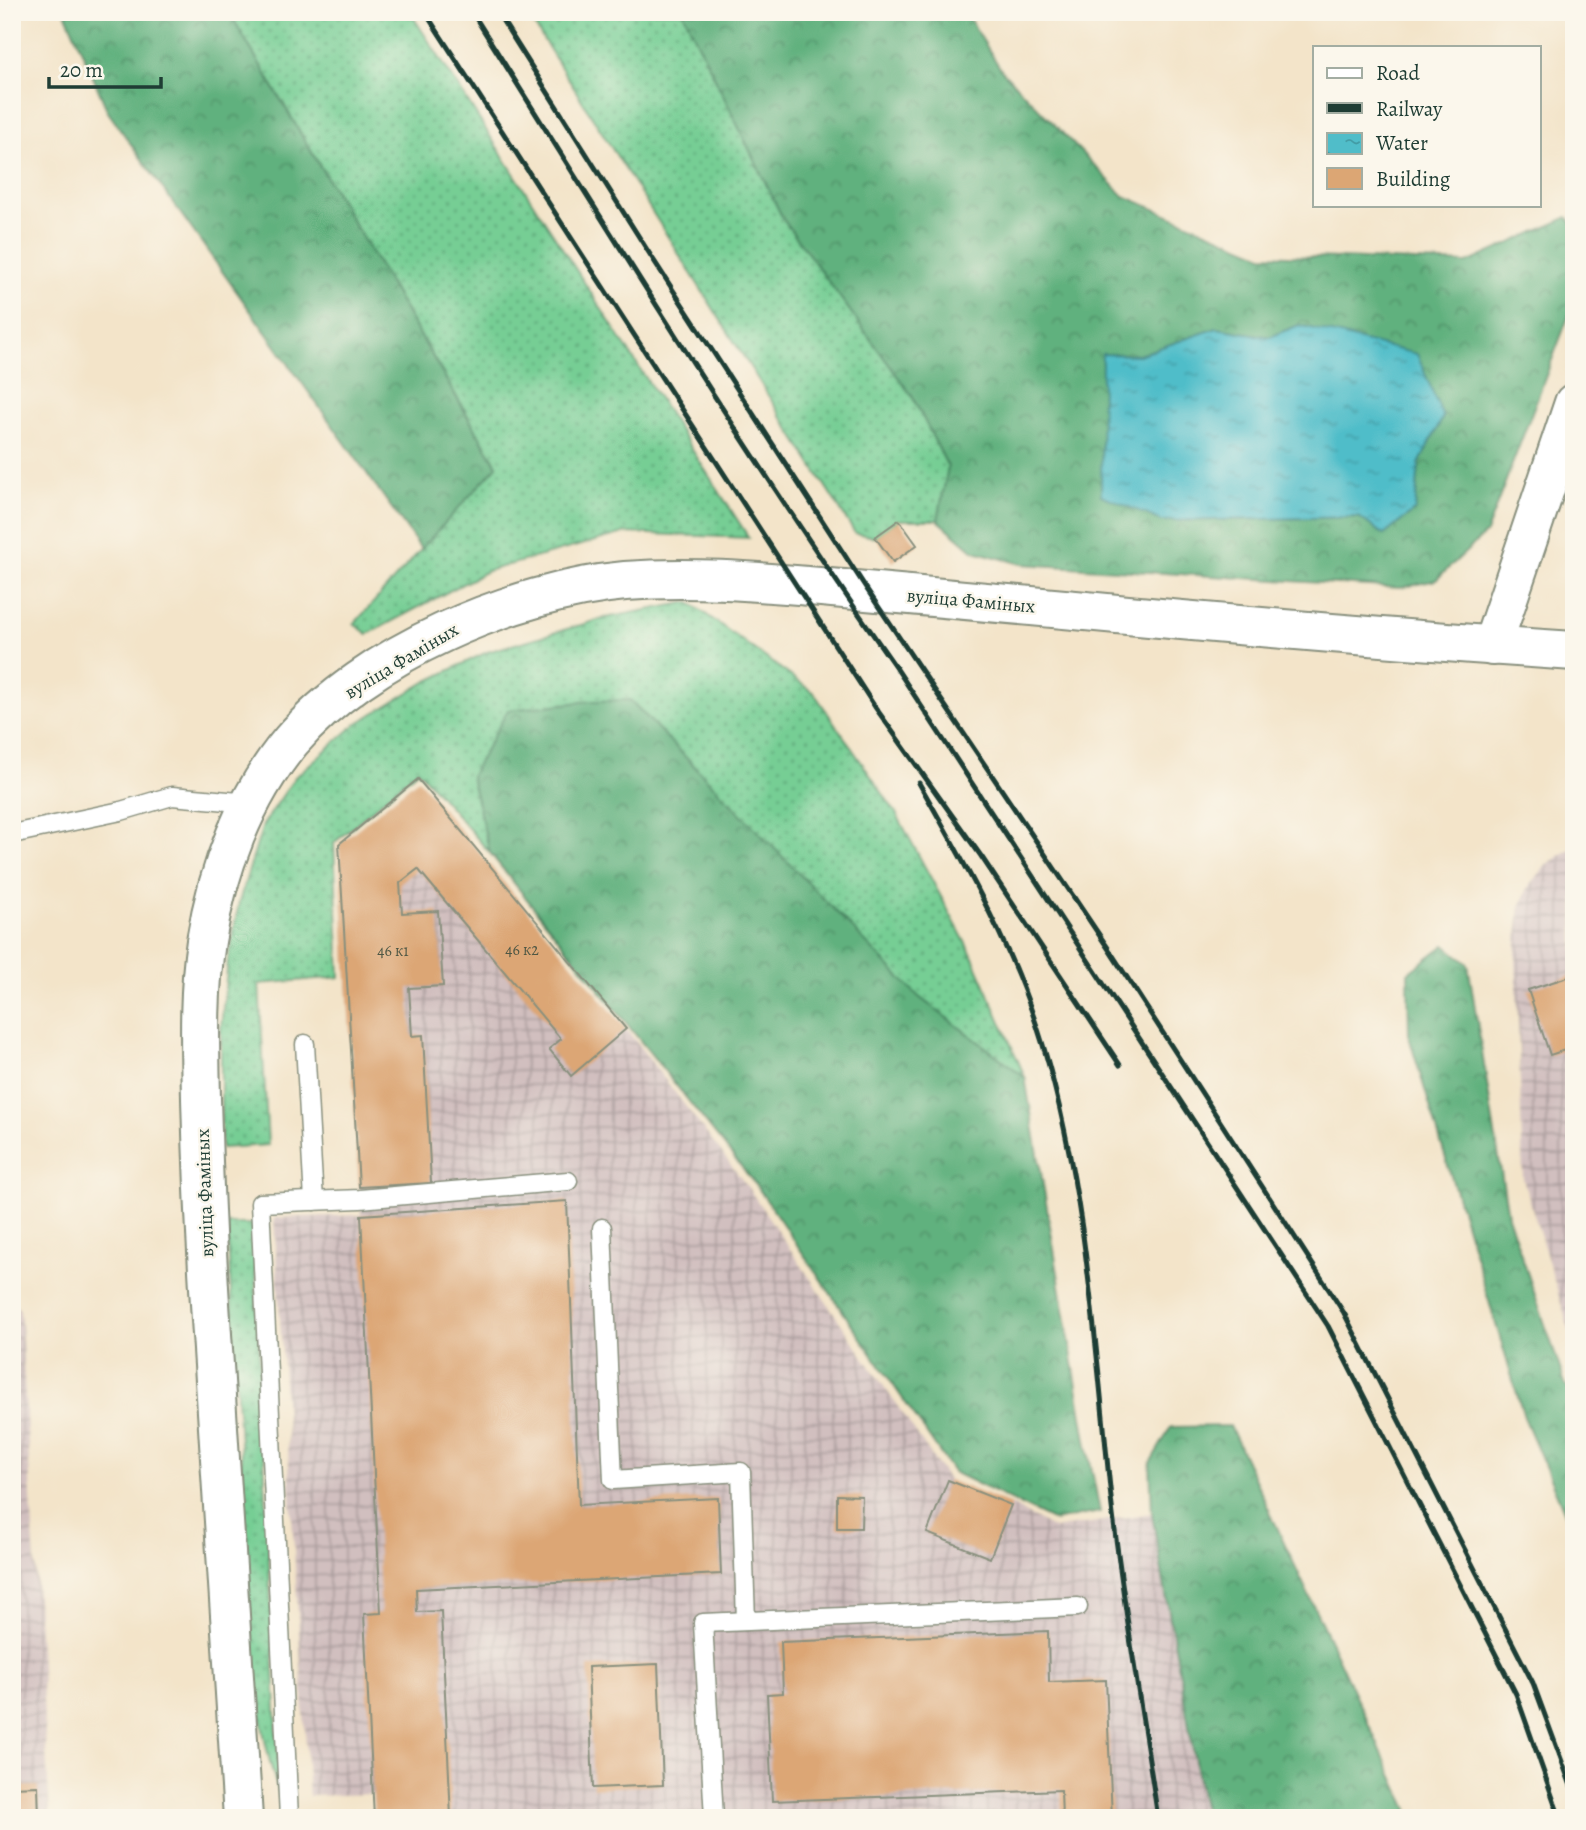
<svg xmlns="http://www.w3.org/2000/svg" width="1586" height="1830" font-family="Alegreya,serif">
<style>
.industrial{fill:url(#industrial-grid)}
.grass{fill:url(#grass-dots);stroke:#4a8664;stroke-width:2}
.forest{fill:url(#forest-crowns);stroke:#407759;stroke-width:2;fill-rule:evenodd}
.water{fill:url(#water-ripples);stroke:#387d7e;stroke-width:2}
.building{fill:#dca674}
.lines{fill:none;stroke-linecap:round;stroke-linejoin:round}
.lane-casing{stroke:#89907e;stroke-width:21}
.secondary-casing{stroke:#89907e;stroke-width:42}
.primary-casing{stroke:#89907e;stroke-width:42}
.lane{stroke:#fff;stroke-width:18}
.secondary{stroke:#fff;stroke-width:38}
.primary{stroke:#fff;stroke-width:38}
.rail{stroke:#1f3d34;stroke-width:5}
.labels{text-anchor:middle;stroke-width:5;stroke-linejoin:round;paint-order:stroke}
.number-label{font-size:16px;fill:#4e5744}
.street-label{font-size:19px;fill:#1f3d34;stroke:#fbf7ec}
</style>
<defs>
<pattern id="industrial-grid" width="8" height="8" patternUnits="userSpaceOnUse" patternTransform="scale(1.75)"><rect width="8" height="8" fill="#d1bfbf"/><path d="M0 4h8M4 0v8" fill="none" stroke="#a99c9c"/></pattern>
<pattern id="grass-dots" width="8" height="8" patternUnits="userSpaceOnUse" patternTransform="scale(1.75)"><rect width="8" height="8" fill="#76ce94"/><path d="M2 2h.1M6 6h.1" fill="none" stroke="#60a87a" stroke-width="1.8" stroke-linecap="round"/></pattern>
<pattern id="forest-crowns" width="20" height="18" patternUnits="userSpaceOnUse" patternTransform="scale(1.75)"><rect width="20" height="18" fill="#60b17e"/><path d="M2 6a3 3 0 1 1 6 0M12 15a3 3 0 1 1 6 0" fill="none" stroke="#4f9168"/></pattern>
<pattern id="water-ripples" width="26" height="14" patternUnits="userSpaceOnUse" patternTransform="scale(1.75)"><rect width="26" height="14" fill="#50bdc9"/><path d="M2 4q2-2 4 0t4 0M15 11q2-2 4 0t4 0" fill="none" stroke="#429ba4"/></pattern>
</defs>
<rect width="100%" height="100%" fill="#fbf7ec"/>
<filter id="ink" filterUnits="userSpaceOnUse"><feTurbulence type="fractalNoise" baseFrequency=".0143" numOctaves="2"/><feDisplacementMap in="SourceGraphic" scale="14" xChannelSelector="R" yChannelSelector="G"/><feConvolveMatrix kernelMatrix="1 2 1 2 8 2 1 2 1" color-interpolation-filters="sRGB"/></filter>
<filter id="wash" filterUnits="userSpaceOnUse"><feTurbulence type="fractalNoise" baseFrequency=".00686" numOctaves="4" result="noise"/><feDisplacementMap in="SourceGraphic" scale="28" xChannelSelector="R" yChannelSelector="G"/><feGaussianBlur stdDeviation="1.57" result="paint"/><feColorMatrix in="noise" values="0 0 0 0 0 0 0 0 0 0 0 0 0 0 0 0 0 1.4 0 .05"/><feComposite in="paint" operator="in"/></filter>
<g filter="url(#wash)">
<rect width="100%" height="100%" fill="#f3e4c9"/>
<g class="industrial">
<path d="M 418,779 L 626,1029 L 747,1186 L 948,1480 L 1011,1505 L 1054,1529 L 1152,1513 L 1205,1818 L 374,1818 L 372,1794 L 309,1796 L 274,1218 L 361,1215 L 339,844 Z"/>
<path d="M 1574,847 L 1574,1346 L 1523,1178 L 1516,954 L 1520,907 L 1528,888 L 1547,864 Z"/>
<path d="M 12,1301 L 20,1310 L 50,1818 L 12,1818 Z"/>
</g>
<g class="grass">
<path d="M 229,12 L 410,12 L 749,538 L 624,533 L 487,571 L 368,634 L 354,624 L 497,465 Z"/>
<path d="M 526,12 L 683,12 L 783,219 L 912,396 L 948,467 L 938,520 L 899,520 L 875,537 L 855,533 Z"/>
<path d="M 689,602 L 814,693 L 896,813 L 971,953 L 1025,1077 L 919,997 L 471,776 L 490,853 L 418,770 L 334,843 L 340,977 L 259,984 L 268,1145 L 221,1148 L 221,1028 L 228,960 L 239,902 L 263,825 L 295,777 L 356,724 L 426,682 L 487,652 L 605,618 Z"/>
<path d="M 227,1224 L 253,1224 L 280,1796 C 252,1714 251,1623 246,1538 C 239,1433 233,1329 227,1224 Z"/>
</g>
<g class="forest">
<path d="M 65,12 L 229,12 L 497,466 L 421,549 L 108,112 Z"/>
<path d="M 683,12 L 965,12 L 1002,71 L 1124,196 L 1263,255 L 1467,263 L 1568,217 L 1574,227 L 1574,302 L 1486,533 L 1436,580 L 1400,588 L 1021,564 L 974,551 L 938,520 L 948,467 L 912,396 L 783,219 ZM 1299,325 L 1443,417 L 1419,464 L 1415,510 L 1384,535 L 1359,517 L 1162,521 L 1102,354 L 1139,355 L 1217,328 L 1270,337 Z"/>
<path d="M 630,700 L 919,997 L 1025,1077 L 1086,1440 L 1100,1512 L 1054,1521 L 953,1472 L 756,1185 L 490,853 L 471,776 L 508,710 L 591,701 Z"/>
<path d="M 1445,945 L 1468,964 L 1508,1216 L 1566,1386 L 1574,1394 L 1574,1534 L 1524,1417 L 1409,1037 L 1408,973 Z"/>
<path d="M 1230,1426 L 1408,1809 L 1410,1818 L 1205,1818 L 1152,1514 L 1150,1463 L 1171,1427 Z"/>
</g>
<path class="water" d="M 1299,325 L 1417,354 L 1443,417 L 1419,464 L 1415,510 L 1384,535 L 1359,517 L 1162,521 L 1101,495 L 1102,354 L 1139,355 L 1217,328 L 1270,337 Z"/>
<g id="blocks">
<g class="building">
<path d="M 899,520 L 917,545 L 893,562 L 875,537 Z"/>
<path d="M 418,779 L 626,1029 L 571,1076 L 549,1049 L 561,1039 L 418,869 L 400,883 L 402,913 L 438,911 L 443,986 L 409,988 L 412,1036 L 423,1035 L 431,1183 L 359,1187 L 339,844 Z"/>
<path d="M 1574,975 L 1574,1047 L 1550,1055 L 1528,990 Z"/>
<path d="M 567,1201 L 579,1505 L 718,1498 L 721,1574 L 416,1589 L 417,1612 L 441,1611 L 451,1817 L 374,1818 L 364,1614 L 381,1613 L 361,1215 Z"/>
<path d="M 948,1480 L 1011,1505 L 990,1558 L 927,1533 Z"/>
<path d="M 837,1495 L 862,1496 L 861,1528 L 837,1528 Z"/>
<path d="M 1048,1631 L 1049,1682 L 1106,1680 L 1112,1818 L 1062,1818 L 1061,1790 L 772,1801 L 767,1694 L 783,1693 L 781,1642 Z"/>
<path d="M 658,1664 L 663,1785 L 593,1788 L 588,1667 Z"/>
<path d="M 38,1786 L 39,1818 L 12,1818 L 12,1787 Z"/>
</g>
</g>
</g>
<g filter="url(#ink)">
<use href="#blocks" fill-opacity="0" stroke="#89907e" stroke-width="2"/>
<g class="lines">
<defs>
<g id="lane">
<path d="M 12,834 L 121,811 L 172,796 L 250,803"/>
<path d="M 305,1044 L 314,1201"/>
<path d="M 602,1228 L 613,1480 L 741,1472 L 746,1621"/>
<path d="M 289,1818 L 260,1203 L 360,1199 L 568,1181"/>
<path d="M 714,1818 L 703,1623 L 1078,1607"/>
</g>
<path id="secondary" d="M 1492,646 L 1574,403"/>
<path id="primary" d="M 243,1818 C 232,1651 222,1485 211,1319 C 206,1245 203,1173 201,1099 C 200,1046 198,994 206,941 C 217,871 245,796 291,741 C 365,654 514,591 625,581 C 699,575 771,583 844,589 C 921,596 998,603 1075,610 C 1241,626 1407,640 1574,651"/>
</defs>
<use href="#lane" class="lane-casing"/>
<use href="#secondary" class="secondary-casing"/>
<use href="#primary" class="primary-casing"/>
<use href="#lane" class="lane"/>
<use href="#secondary" class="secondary"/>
<use href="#primary" class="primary"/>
<g class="rail">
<path d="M 425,12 L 875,707 L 981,856 L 1120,1065"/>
<path d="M 472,12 C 611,233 748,456 897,669 L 1328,1326 L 1516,1694 L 1560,1818"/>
<path d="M 497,12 L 651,256 L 868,591 L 1108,948 L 1344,1313 L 1533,1683 L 1574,1794"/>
<path d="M 919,783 C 967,867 1015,952 1043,1045 C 1087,1192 1095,1346 1111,1498 C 1123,1605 1142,1711 1158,1818"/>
</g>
</g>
</g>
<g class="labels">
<g class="number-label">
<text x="522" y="955">46 к2</text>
<text x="393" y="956">46 к1</text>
</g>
<g class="street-label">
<text transform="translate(971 600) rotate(5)" y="7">вуліца Фаміных</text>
<text transform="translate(401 660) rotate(-31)" y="7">вуліца Фаміных</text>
<text transform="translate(204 1193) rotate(-92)" y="7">вуліца Фаміных</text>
</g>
</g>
<rect width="1586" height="1830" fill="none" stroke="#fbf7ec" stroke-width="42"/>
<rect x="1313" y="46" width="228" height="161" fill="#fbf7ec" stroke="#a3ada2" stroke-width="2"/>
<rect x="1327" y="68" width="35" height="10" fill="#ffffff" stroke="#a3ada2" stroke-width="2"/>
<text x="1376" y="80" font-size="21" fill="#1f3d34">Road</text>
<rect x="1327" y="103" width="35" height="10" fill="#1f3d34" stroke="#a3ada2" stroke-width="2"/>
<text x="1376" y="116" font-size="21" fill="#1f3d34">Railway</text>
<rect x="1327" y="133" width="35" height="21" fill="url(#water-ripples)" stroke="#a3ada2" stroke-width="2"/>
<text x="1376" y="150" font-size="21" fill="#1f3d34">Water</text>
<rect x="1327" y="168" width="35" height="21" fill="#dca674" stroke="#a3ada2" stroke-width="2"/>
<text x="1376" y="186" font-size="21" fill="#1f3d34">Building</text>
<path d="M49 77v10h112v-10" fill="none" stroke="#1f3d34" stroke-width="3.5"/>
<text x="60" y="77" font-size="21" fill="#1f3d34" stroke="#fbf7ec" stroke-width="5" paint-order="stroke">20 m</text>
</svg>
